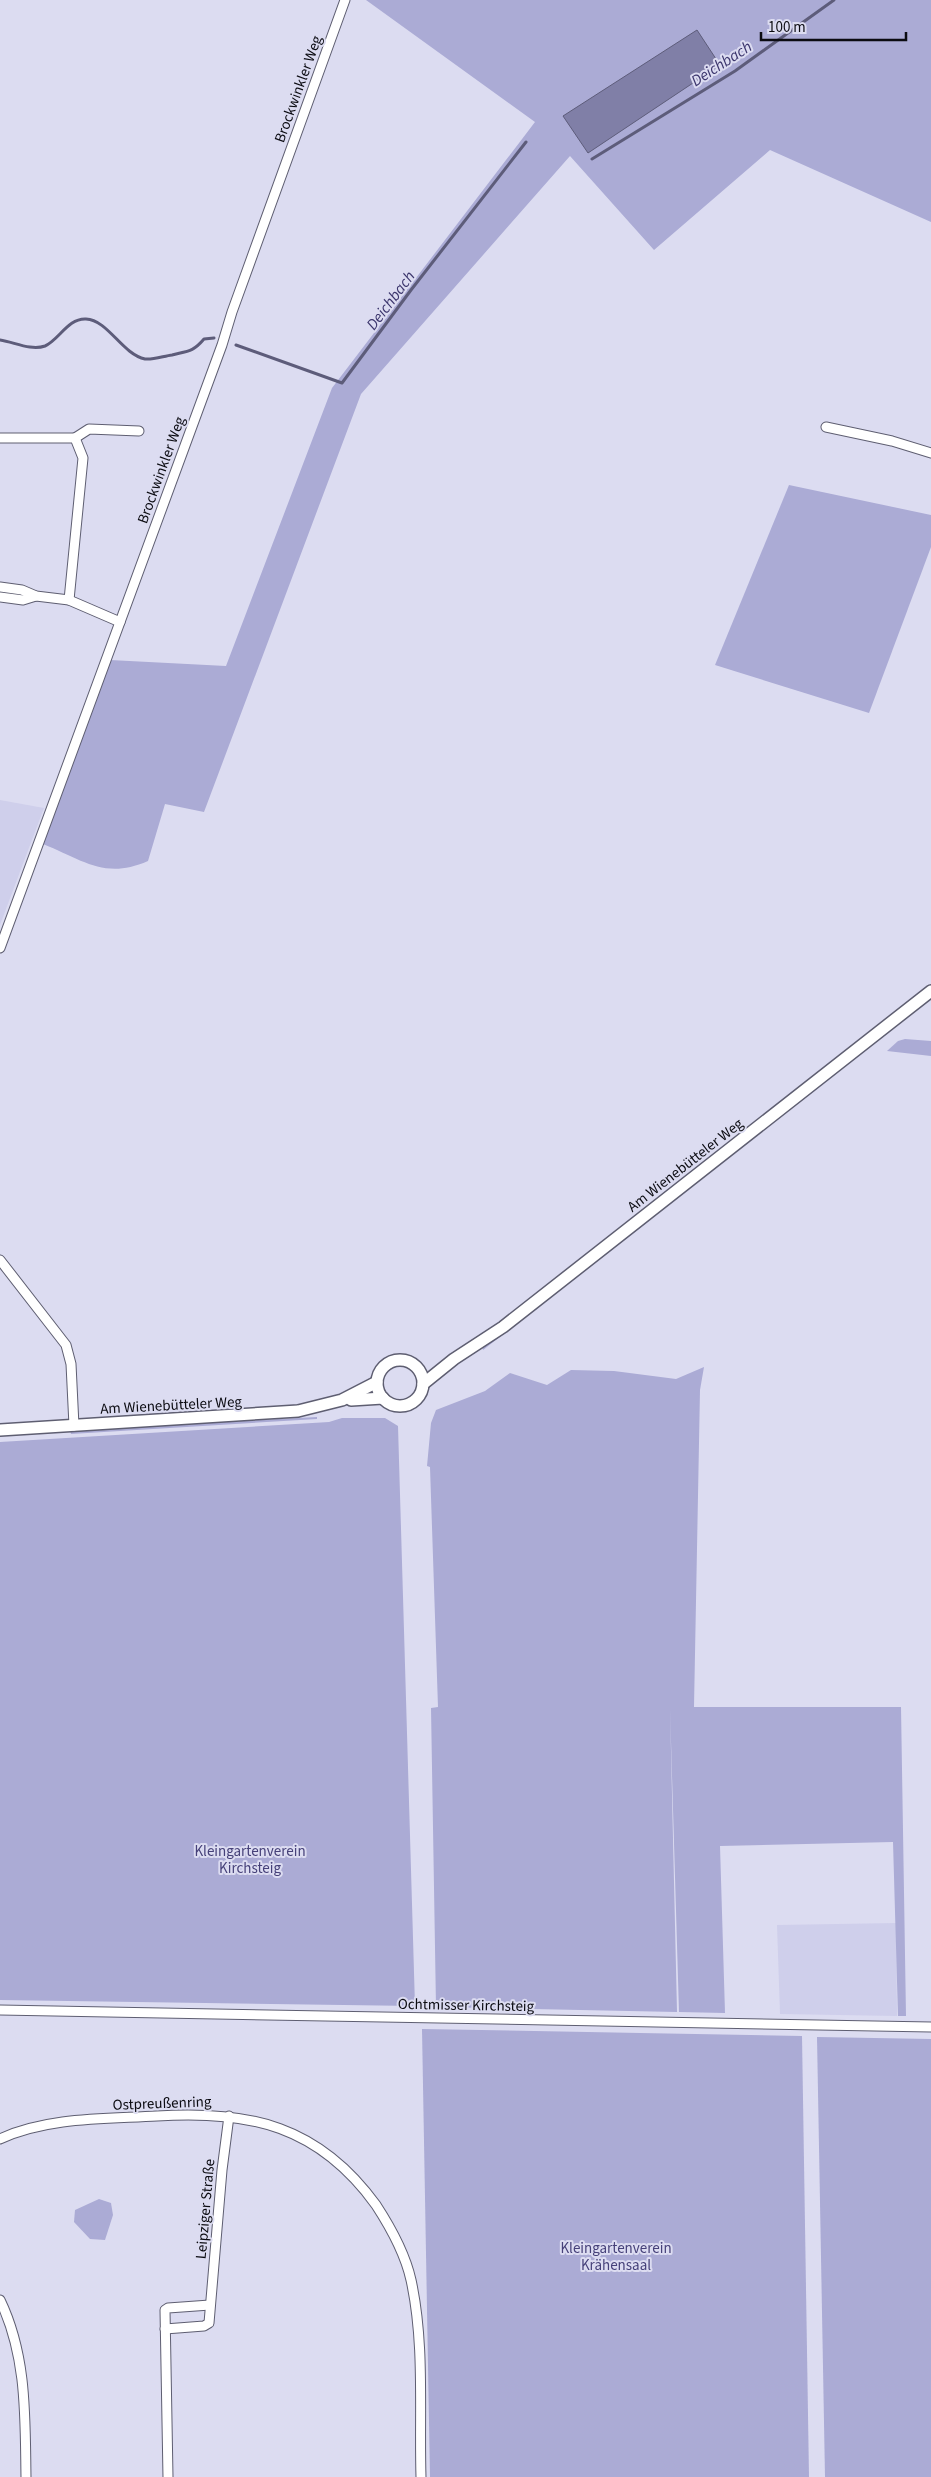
<svg xmlns="http://www.w3.org/2000/svg" width="931" height="2477" font-family="'Source Sans 3',sans-serif">
<style>
.built{fill:#cfcfeb}
.green{fill:#ababd5}
.water{fill:#807fa7;stroke:#5d5c7a}
.lines{fill:none;stroke-linecap:round;stroke-linejoin:round}
.stream{stroke:#5d5c7a;stroke-width:3}
.minor-casing{stroke:#5e5e71;stroke-width:11}
.tertiary-casing{stroke:#5e5e71;stroke-width:14}
.minor{stroke:#fff;stroke-width:9}
.tertiary{stroke:#fff;stroke-width:11}
.labels{text-anchor:middle;stroke-width:4;stroke-linejoin:round;paint-order:stroke}
.street-label{font-size:15px;fill:#0b0b11;stroke:#dcdcf1}
.park-label{font-size:15px;fill:#464179;stroke:#dcdcf1}
.water-label{font-size:16px;font-style:italic;fill:#3c366d;stroke:#dcdcf1}
</style>
<rect width="100%" height="100%" fill="#dcdcf1"/>
<g class="built">
<path d="M 0,800 L 44,808 L 0,925 Z"/>
<path d="M 896,1923 L 897,2016 L 780,2014 L 777,1925 Z"/>
</g>
<g class="green">
<path d="M 366,0 L 931,0 L 931,222 L 770,150 L 654,250 L 570,156 L 361,394 L 204,812 L 165,804 L 148,861 C 105,880 83,860 43,844 L 110,660 L 226,666 L 332,388 L 535,122 Z"/>
<path d="M 789,485 L 931,515 L 931,547 L 869,713 L 715,665 Z"/>
<path d="M 905,1039 L 931,1041 L 931,1056 L 887,1051 L 898,1041 Z"/>
<path d="M 647,1220 L 649,1221 L 483,1350 L 482,1346 Z"/>
<path d="M 704,1367 L 700,1390 L 694,1707 L 901,1707 L 906,2016 L 898,2016 L 893,1842 L 720,1846 L 725,2013 L 679,2012 L 670,1708 L 677,2012 L 436,2007 L 431,1708 L 438,1707 L 430,1467 L 427,1466 L 431,1423 L 436,1410 L 485,1391 L 510,1373 L 547,1385 L 571,1370 L 614,1371 L 676,1379 Z"/>
<path d="M 317,1417 L 317,1419 L 71,1434 L 70,1430 Z"/>
<path d="M 342,1418 L 385,1418 L 398,1426 L 415,2006 L 0,2000 L 0,1442 L 329,1422 Z"/>
<path d="M 422,2029 L 802,2036 L 809,2477 L 430,2477 Z"/>
<path d="M 817,2037 L 931,2039 L 931,2477 L 825,2477 Z"/>
<path d="M 99,2199 L 111,2203 L 113,2215 L 105,2240 L 90,2239 L 74,2222 L 75,2210 Z"/>
</g>
<path class="water" d="M 697,30 L 720,65 L 588,153 L 563,116 Z"/>
<g class="lines">
<g class="stream">
<path d="M 592,159 L 735,71 L 834,0"/>
<path d="M 0,340 C 14,342 31,351 45,346 C 59,340 68,318 86,319 C 108,320 122,354 145,359 C 153,360 164,356 172,355 C 188,351 193,352 204,339 L 214,338"/>
<path d="M 236,345 L 342,383 L 411,290 L 526,142"/>
</g>
<defs>
<g id="minor">
<path d="M 826,427 L 892,441 L 931,453"/>
<path d="M 0,438 L 75,438 L 83,458 L 69,600"/>
<path d="M 75,438 L 89,429 L 139,431"/>
<path d="M 0,587 L 22,590 L 36,596 L 69,600 L 120,622"/>
<path d="M 0,597 L 23,600 L 36,596"/>
<path d="M 0,948 L 222,345 L 232,312 L 345,0"/>
<path d="M 0,1260 L 66,1345 L 71,1364 L 74,1426"/>
<path d="M 0,2010 L 931,2027"/>
<path d="M 0,2139 C 47,2117 106,2119 157,2116 C 250,2110 319,2126 376,2205 C 391,2228 405,2253 411,2280 C 425,2344 419,2412 421,2477"/>
<path d="M 0,2300 C 27,2356 25,2416 26,2477"/>
<path d="M 165,2329 L 204,2326 L 209,2323 L 222,2170 L 229,2116"/>
<path d="M 168,2477 L 165,2310 L 168,2308 L 210,2305"/>
</g>
<g id="tertiary">
<circle cx="400" cy="1383" r="23"/>
<path d="M 423,1384 L 454,1359 L 503,1327 L 931,991"/>
<path d="M 351,1400 L 383,1398"/>
<path d="M 0,1430 L 298,1411 L 342,1400 L 377,1382"/>
</g>
</defs>
<use href="#minor" class="minor-casing"/>
<use href="#tertiary" class="tertiary-casing"/>
<use href="#minor" class="minor"/>
<use href="#tertiary" class="tertiary"/>
</g>
<g class="labels">
<g class="street-label">
<text transform="translate(298 89) rotate(-70)" y="5">Brockwinkler Weg</text>
<text transform="translate(161 470) rotate(-70)" y="5">Brockwinkler Weg</text>
<text transform="translate(685 1165) rotate(-38)" y="5">Am Wienebütteler Weg</text>
<text transform="translate(171 1405) rotate(-3)" y="5">Am Wienebütteler Weg</text>
<text transform="translate(466 2005) rotate(1)" y="5">Ochtmisser Kirchsteig</text>
<text transform="translate(162 2103) rotate(-2)" y="5">Ostpreußenring</text>
<text transform="translate(205 2209) rotate(-85)" y="5">Leipziger Straße</text>
</g>
<g class="park-label">
<text x="250" y="1856">Kleingartenverein<tspan x="250" dy="17">Kirchsteig</tspan></text>
<text x="616" y="2253">Kleingartenverein<tspan x="616" dy="17">Krähensaal</tspan></text>
</g>
<g class="water-label">
<text transform="translate(721 63) rotate(-33)" y="6">Deichbach</text>
<text transform="translate(390 300) rotate(-53)" y="6">Deichbach</text>
</g>
</g>
<path d="M761 32v8h145v-8" fill="none" stroke="#0b0b11" stroke-width="2.5"/>
<text x="768" y="32" font-size="15" fill="#0b0b11" stroke="#dcdcf1" stroke-width="4" paint-order="stroke">100 m</text>
</svg>
